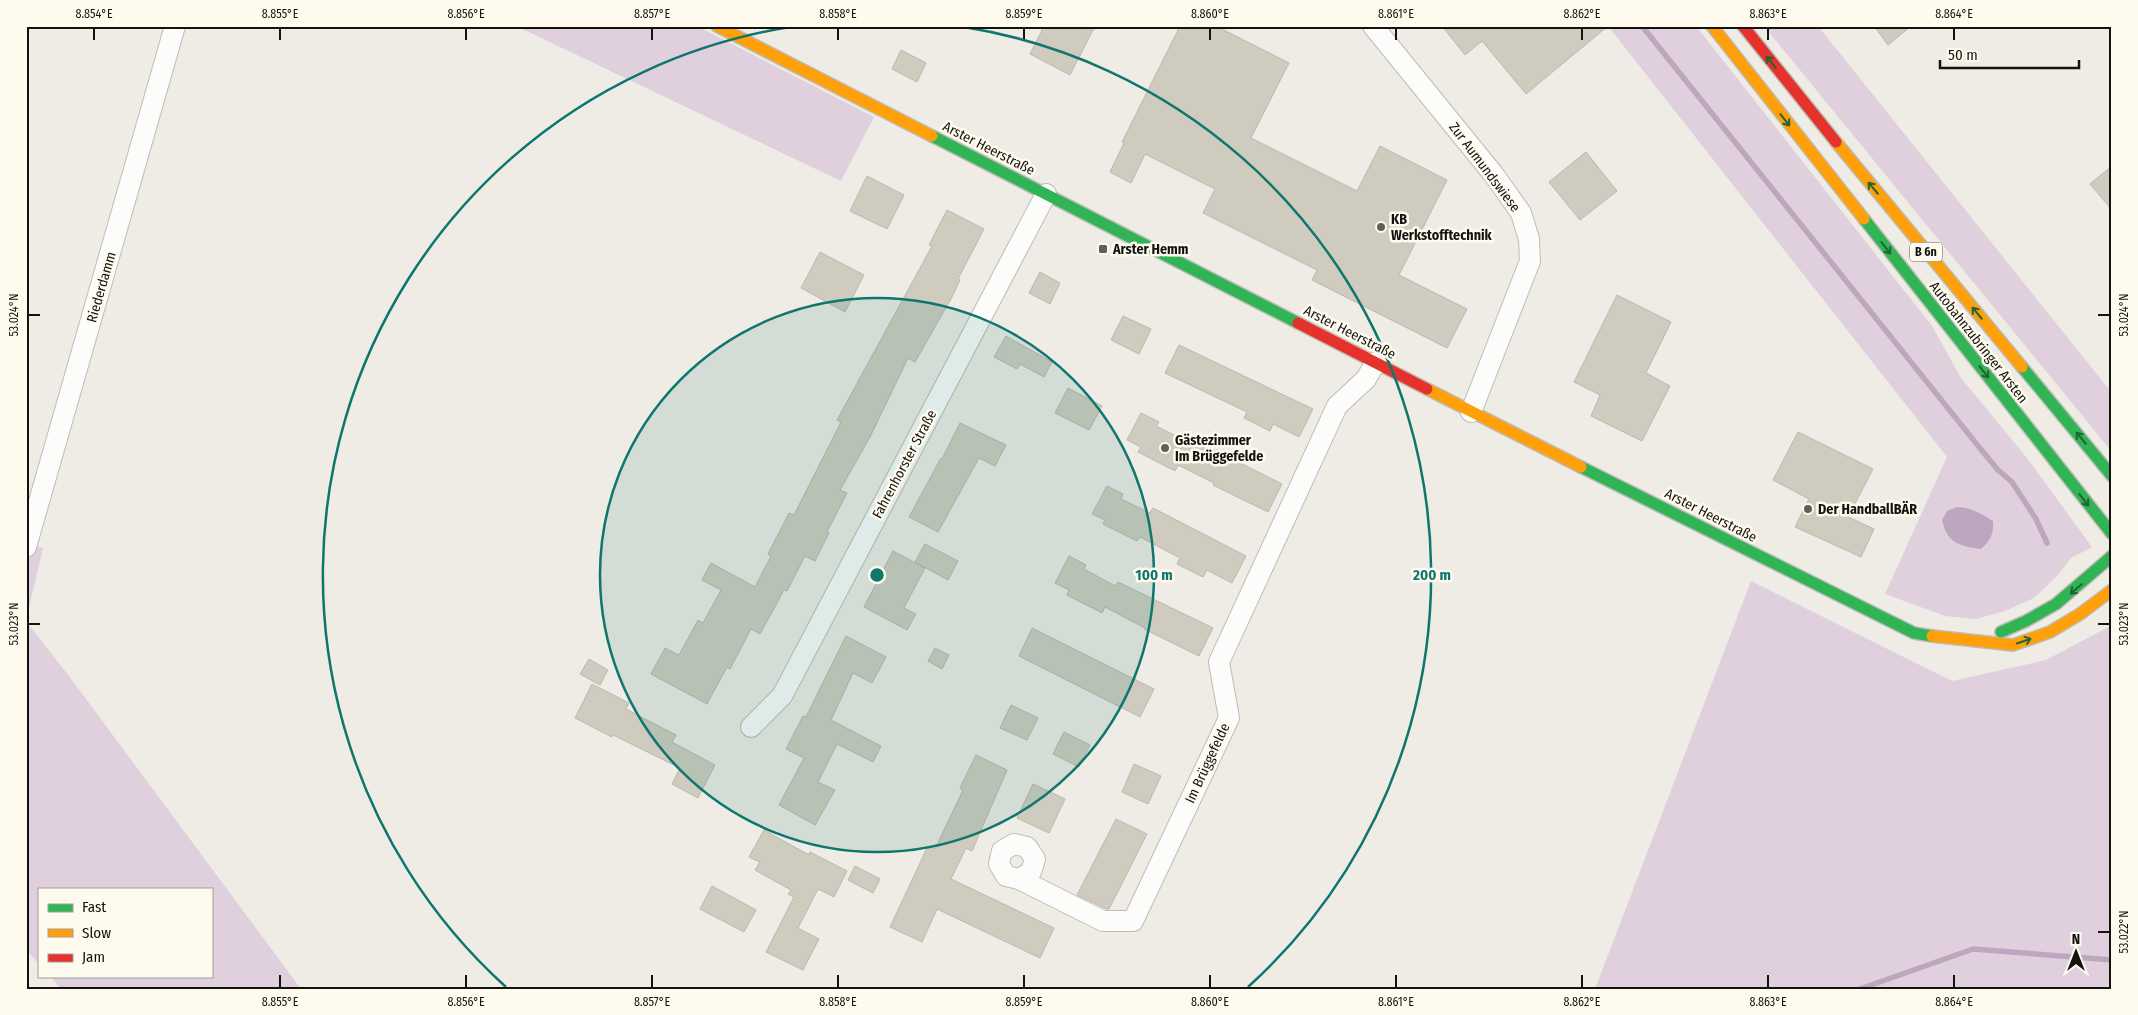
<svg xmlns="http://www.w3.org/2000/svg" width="2138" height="1015" font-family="'Fira Sans Condensed',sans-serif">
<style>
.green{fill:#e0d0de}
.water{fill:#bca7be}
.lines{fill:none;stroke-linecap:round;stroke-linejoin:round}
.stream{stroke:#bca7be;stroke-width:5.5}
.building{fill:#cfccbf;stroke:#b9b7b2}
.street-casing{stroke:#bdbcb6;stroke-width:22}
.fast-casing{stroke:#bdbcb6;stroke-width:14}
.slow-casing{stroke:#bdbcb6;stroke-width:14}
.jam-casing{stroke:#bdbcb6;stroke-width:14}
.street{stroke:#fcfcfb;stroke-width:20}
.fast{stroke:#30b455;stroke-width:11}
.slow{stroke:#ff9f0a;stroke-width:11}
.jam{stroke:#e5322d;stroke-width:11}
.oneway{stroke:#226432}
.ticks{fill:none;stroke:#14130f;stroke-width:2}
.ring{fill:none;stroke:#0f766e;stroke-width:2.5}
.poi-dot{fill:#605f5a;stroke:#fefbee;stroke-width:2}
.labels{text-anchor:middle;stroke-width:5;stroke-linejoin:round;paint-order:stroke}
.shield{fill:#fefbee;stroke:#5a5952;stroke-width:1}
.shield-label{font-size:12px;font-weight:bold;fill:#14130f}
.street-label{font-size:14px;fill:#14130f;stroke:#fefbee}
.poi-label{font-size:14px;font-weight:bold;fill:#14130f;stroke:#fefbee;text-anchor:start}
.centre{fill:#0f766e;stroke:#fefbee;stroke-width:2.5}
.ring-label{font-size:15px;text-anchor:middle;font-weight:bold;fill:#0f766e;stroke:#fefbee;stroke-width:5;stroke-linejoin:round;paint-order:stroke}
.neatline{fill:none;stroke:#14130f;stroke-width:2}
.ticks-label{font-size:12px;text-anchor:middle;fill:#14130f}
</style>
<rect width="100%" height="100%" fill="#eeece4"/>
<g class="green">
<path d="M 516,26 L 697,26 L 874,117 L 841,181 Z"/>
<path d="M 1608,26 L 1696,26 L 1932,326 L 1961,378 L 2027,458 L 2092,547 L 2071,558 L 2058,575 L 2034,598 L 2005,611 L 1976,619 L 1945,616 L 1885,594 L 1947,457 Z"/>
<path d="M 1764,26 L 1818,26 L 2112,393 L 2112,452 Z"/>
<path d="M 33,545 L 43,548 L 26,620 L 26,568 Z"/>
<path d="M 1751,581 L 1952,681 L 2046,660 L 2112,625 L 2112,989 L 1595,989 Z"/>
<path d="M 26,621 L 69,676 L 301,989 L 61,989 L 50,976 L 211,976 L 211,889 L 39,889 L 39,964 L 26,950 Z"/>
</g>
<path class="water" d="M 1957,507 C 1970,507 1982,514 1993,521 C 1994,534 1990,541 1981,549 C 1959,546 1947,543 1942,520 L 1947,511 Z"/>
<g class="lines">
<g class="stream">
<path d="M 1642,26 L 1979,447 L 1998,470 L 2012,482 L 2036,519 L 2047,543"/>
<path d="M 1860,989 L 1973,949 L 2112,960"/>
</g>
</g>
<g class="building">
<path d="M 1044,26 L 1095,26 L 1070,75 L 1030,54 Z"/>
<path d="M 1180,26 L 1216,26 L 1289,63 L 1251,138 L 1357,191 L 1380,146 L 1447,180 L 1399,275 L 1467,309 L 1447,348 L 1312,280 L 1317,270 L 1203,213 L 1215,189 L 1145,154 L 1131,183 L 1110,172 L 1124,143 L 1122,142 Z"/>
<path d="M 1442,26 L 1608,26 L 1526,94 L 1482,41 L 1465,55 Z"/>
<path d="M 1874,26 L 1911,26 L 1888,45 Z"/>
<path d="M 901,50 L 926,63 L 917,82 L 892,69 Z"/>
<path d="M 1586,152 L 1617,191 L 1580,220 L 1549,182 Z"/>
<path d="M 2112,166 L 2112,210 L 2090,184 Z"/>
<path d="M 867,176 L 904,195 L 887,229 L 850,211 Z"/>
<path d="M 947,210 L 984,229 L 958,279 L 960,280 L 952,297 L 915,362 L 908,358 L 870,437 L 840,490 L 847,493 L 827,532 L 829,533 L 815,561 L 805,556 L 787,591 L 784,590 L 760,634 L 751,629 L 730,669 L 727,667 L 707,704 L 651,674 L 665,648 L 679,655 L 698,620 L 703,623 L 721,590 L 702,580 L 711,563 L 755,587 L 771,556 L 768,554 L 789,513 L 794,515 L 841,422 L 837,420 L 932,246 L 929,245 Z"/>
<path d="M 820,252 L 864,275 L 845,312 L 801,288 Z"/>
<path d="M 1040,272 L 1060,283 L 1050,304 L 1029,293 Z"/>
<path d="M 1617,295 L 1671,322 L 1646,373 L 1670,386 L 1642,441 L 1591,416 L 1600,395 L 1574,382 Z"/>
<path d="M 1123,316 L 1151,329 L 1139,354 L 1111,340 Z"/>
<path d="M 1006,336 L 1052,362 L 1044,377 L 1020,364 L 1017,369 L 994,357 Z"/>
<path d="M 1179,345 L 1313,409 L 1299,437 L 1273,424 L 1270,431 L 1244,418 L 1247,412 L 1165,373 Z"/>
<path d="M 1068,388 L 1102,406 L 1089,430 L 1055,413 Z"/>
<path d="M 1141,413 L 1159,422 L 1156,426 L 1188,442 L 1190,438 L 1282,484 L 1268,512 L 1213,485 L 1214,483 L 1178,465 L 1175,471 L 1138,452 L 1141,447 L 1127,440 Z"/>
<path d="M 960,423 L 1006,445 L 995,466 L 979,458 L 938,532 L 909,517 L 941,458 L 942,459 Z"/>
<path d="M 1798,432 L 1873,469 L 1848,517 L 1874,529 L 1861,557 L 1795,527 L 1809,499 L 1773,480 Z"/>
<path d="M 1107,486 L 1123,494 L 1121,499 L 1150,513 L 1153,508 L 1246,556 L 1232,583 L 1207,570 L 1203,577 L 1177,564 L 1180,558 L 1140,537 L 1137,541 L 1103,524 L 1105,520 L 1092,514 Z"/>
<path d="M 925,544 L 958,561 L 948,580 L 915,562 Z"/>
<path d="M 893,551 L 925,568 L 904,608 L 916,614 L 907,630 L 864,607 Z"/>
<path d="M 1069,556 L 1086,565 L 1084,569 L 1115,586 L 1118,582 L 1213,628 L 1199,656 L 1144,629 L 1145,628 L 1105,607 L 1102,613 L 1067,595 L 1069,590 L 1055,583 Z"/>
<path d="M 1032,628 L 1154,689 L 1140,717 L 1019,656 Z"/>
<path d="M 846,636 L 886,657 L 872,683 L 853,673 L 831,720 L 881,746 L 873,762 L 837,744 L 818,782 L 835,790 L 815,825 L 779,805 L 804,758 L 786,749 L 803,716 L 806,717 Z"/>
<path d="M 935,648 L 949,655 L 942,669 L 928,661 Z"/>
<path d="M 589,659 L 608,670 L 600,685 L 580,674 Z"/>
<path d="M 592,684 L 629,703 L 626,709 L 676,735 L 672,742 L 715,765 L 698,798 L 672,784 L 680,768 L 613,735 L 612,737 L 575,718 Z"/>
<path d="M 1011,705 L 1038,718 L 1027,740 L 1000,728 Z"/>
<path d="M 1064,732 L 1090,745 L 1079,767 L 1053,754 Z"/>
<path d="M 976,755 L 1007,770 L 972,851 L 966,848 L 951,879 L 1054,928 L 1040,958 L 937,909 L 922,942 L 890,927 L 928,846 L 935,849 L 963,790 L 960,788 Z"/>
<path d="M 1134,764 L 1161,776 L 1148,804 L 1122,792 Z"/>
<path d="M 1033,784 L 1065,799 L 1049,833 L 1017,818 Z"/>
<path d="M 1116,819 L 1147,834 L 1109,909 L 1107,909 L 1077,895 Z"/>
<path d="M 764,830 L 809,855 L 810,852 L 847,871 L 834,897 L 818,889 L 798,928 L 819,939 L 803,970 L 766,952 L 794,897 L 788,894 L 791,890 L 755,870 L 760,862 L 749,857 Z"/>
<path d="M 855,866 L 880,879 L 873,893 L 848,880 Z"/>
<path d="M 712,886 L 756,910 L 744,932 L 700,909 Z"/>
</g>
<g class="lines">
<defs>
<g id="street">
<path d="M 1373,26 L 1494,175 L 1521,213 L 1529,239 L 1530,261 L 1471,412"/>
<path d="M 26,547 L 175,26"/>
<path d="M 751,727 L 782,696 L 1046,194"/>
<path d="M 1019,879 L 1006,876 L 999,864 L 1002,851 L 1014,844 L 1027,847 L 1035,859 L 1031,872 L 1019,879 L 1103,921 L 1133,921 L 1229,718 L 1219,662 L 1337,406 L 1366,379 L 1376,362"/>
</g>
<g id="fast">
<path d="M 932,136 L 1298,323"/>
<path d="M 1864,219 L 2112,534"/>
<path d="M 2022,367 L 2112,476"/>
<path d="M 1581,467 L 1914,633 L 1932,636"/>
<path d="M 2001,632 L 2026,621 L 2056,604 L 2112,556"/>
</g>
<g id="slow">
<path d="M 717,26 L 932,136"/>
<path d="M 1712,26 L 1864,219"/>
<path d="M 1836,142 L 2022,367"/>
<path d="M 1427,389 L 1581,467"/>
<path d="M 1932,636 L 2013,645 L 2050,632 L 2080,614 L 2112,590"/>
</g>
<g id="jam">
<path d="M 1743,26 L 1836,142"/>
<path d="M 1298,323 L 1427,389"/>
</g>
</defs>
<use href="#street" class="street-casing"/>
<use href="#fast" class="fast-casing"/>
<use href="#slow" class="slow-casing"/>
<use href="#jam" class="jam-casing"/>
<use href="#street" class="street"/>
<use href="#fast" class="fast"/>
<use href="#slow" class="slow"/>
<use href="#jam" class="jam"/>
</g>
<defs><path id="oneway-shaft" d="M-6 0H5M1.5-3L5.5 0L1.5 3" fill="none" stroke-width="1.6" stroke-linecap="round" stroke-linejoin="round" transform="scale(1.25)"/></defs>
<g class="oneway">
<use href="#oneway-shaft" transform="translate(1771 62) rotate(-129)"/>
<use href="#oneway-shaft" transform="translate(1785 120) rotate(52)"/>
<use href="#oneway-shaft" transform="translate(1873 188) rotate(-130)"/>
<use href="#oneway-shaft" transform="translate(1886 248) rotate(52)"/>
<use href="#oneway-shaft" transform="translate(1977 313) rotate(-130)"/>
<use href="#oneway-shaft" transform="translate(1984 372) rotate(52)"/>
<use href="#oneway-shaft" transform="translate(2081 438) rotate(-130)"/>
<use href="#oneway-shaft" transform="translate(2084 500) rotate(52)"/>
<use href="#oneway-shaft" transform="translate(2076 589) rotate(140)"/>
<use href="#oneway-shaft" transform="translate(2024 641) rotate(-19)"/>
</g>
<path class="ticks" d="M 94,28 L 94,40M 280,28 L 280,40M 466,28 L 466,40M 652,28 L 652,40M 838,28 L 838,40M 1024,28 L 1024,40M 1210,28 L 1210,40M 1396,28 L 1396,40M 1582,28 L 1582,40M 1768,28 L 1768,40M 1954,28 L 1954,40M 28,315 L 40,315M 2098,315 L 2110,315M 28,624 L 40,624M 2098,624 L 2110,624M 2098,932 L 2110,932M 280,975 L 280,988M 466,975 L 466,988M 652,975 L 652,988M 838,975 L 838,988M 1024,975 L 1024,988M 1210,975 L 1210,988M 1396,975 L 1396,988M 1582,975 L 1582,988M 1768,975 L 1768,988M 1954,975 L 1954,988"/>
<circle cx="877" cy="575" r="277" fill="#0f766e" fill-opacity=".12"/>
<g class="ring">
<circle cx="877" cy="575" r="277"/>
<path d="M506 987A555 555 0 0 1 790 27M964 27A555 555 0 0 1 1248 987"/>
</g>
<g class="poi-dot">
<circle cx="1381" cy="227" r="5"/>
<rect x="1098" y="244" width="10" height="10" rx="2.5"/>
<circle cx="1165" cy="448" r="5"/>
<circle cx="1808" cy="509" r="5"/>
</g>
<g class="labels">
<rect class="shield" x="1910" y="242.5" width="32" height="19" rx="4"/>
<g class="shield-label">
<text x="1926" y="256">B 6n</text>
</g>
<g class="street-label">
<text transform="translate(989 148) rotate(27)" y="5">Arster Heerstraße</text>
<text transform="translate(1485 167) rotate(53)" y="5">Zur Aumundswiese</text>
<text transform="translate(101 287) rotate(-74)" y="5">Riederdamm</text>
<text transform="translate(1350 332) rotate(27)" y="5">Arster Heerstraße</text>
<text transform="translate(1979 342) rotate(52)" y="5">Autobahnzubringer Arsten</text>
<text transform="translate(904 464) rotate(-62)" y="5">Fahrenhorster Straße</text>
<text transform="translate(1711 515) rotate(27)" y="5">Arster Heerstraße</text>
<text transform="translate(1207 763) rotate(-65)" y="5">Im Brüggefelde</text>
</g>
<g class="poi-label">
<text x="1391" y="224">KB<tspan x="1391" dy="16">Werkstofftechnik</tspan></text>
<text x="1113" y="254">Arster Hemm</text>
<text x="1175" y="445">Gästezimmer<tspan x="1175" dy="16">Im Brüggefelde</tspan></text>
<text x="1818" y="514">Der HandballBÄR</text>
</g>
</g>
<circle cx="877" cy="575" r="8" class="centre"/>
<g class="ring-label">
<text x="1154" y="580">100 m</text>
<text x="1432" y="580">200 m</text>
</g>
<rect width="2138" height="1015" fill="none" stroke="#fefbee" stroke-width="55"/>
<rect x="38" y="888" width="175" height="90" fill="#fefbee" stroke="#a09e95"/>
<rect x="48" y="904" width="25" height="8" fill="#30b455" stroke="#a09e95"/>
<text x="82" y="912" font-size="15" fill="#14130f">Fast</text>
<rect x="48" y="929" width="25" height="8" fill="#ff9f0a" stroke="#a09e95"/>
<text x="82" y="938" font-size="15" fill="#14130f">Slow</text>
<rect x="48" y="954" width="25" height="8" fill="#e5322d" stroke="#a09e95"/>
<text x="82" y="962" font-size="15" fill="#14130f">Jam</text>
<g transform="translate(2076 952)" stroke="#fefbee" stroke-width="4" paint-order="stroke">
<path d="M0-4L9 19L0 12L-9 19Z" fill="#14130f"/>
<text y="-8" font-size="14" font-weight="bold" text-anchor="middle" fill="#14130f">N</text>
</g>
<path d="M1940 60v8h139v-8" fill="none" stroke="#14130f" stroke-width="2.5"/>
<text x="1948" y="60" font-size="15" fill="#14130f" stroke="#fefbee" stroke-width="4" paint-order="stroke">50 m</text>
<rect x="28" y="28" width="2082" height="960" class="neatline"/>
<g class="ticks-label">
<text x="94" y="18">8.854°E</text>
<text x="280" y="18">8.855°E</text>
<text x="466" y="18">8.856°E</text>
<text x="652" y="18">8.857°E</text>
<text x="838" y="18">8.858°E</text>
<text x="1024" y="18">8.859°E</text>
<text x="1210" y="18">8.860°E</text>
<text x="1396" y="18">8.861°E</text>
<text x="1582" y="18">8.862°E</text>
<text x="1768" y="18">8.863°E</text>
<text x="1954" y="18">8.864°E</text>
<text transform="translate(14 315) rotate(-90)" y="4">53.024°N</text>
<text transform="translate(2124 315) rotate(-90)" y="4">53.024°N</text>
<text transform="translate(14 624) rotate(-90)" y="4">53.023°N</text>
<text transform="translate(2124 624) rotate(-90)" y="4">53.023°N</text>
<text transform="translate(2124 932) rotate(-90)" y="4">53.022°N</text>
<text x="280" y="1006">8.855°E</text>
<text x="466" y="1006">8.856°E</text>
<text x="652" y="1006">8.857°E</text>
<text x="838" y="1006">8.858°E</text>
<text x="1024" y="1006">8.859°E</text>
<text x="1210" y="1006">8.860°E</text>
<text x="1396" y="1006">8.861°E</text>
<text x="1582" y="1006">8.862°E</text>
<text x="1768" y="1006">8.863°E</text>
<text x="1954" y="1006">8.864°E</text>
</g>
</svg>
